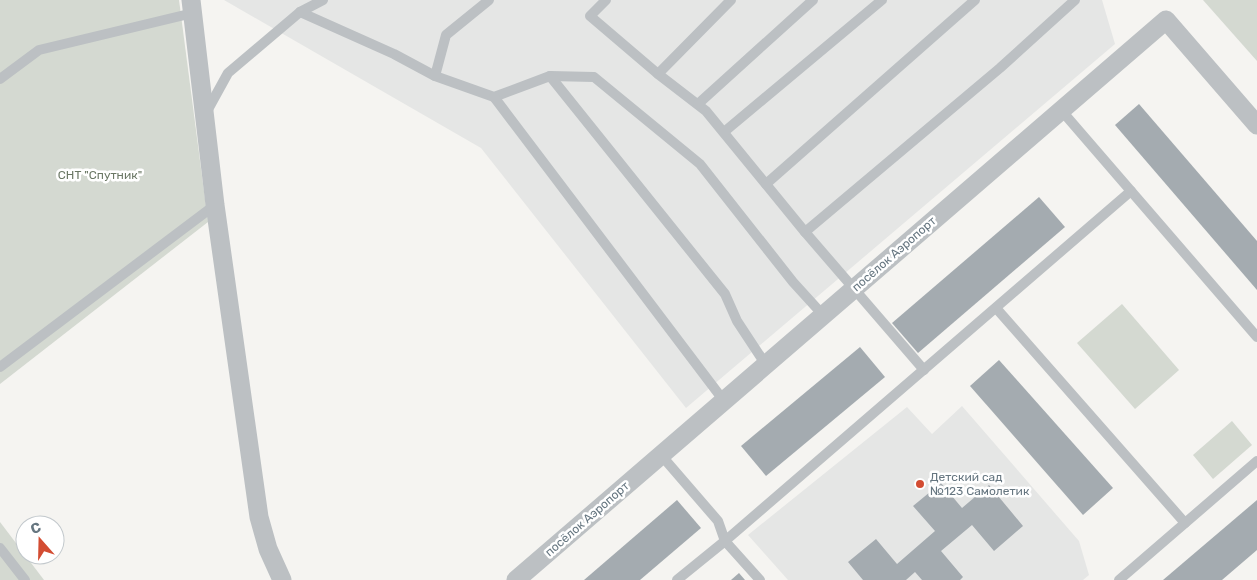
<svg xmlns="http://www.w3.org/2000/svg" width="1257" height="580" font-family="Rubik,sans-serif">
<style>
.built{fill:#e5e6e5}
.green{fill:#d4d9d1}
.building{fill:#a4abb0}
.lines{fill:none;stroke-linecap:round;stroke-linejoin:round}
.service{stroke:#bcc0c3;stroke-width:10}
.minor{stroke:#bcc0c3;stroke-width:19}
.poi-dot{fill:#d34c32;stroke:#fff;stroke-width:2}
.labels{text-anchor:middle;stroke-width:5;stroke-linejoin:round;paint-order:stroke}
.park-label{font-size:12px;fill:#6a7764;stroke:#fff}
.street-label{font-size:12px;fill:#667680;stroke:#fff}
.poi-label{font-size:12px;fill:#667680;stroke:#fff;text-anchor:start}
</style>
<rect width="100%" height="100%" fill="#f5f4f1"/>
<g class="built">
<path d="M 224,0 L 1102,0 L 1115,44 L 686,408 L 481,148 Z"/>
<path d="M 962,406 L 1079,541 L 1089,575 L 1083,580 L 788,580 L 748,535 L 907,407 L 932,434 Z"/>
</g>
<g class="green">
<path d="M 0,0 L 179,0 L 208,222 L 0,384 Z"/>
<path d="M 1203,0 L 1257,0 L 1257,61 Z"/>
<path d="M 1122,304 L 1179,370 L 1135,409 L 1077,343 Z"/>
<path d="M 1232,421 L 1252,445 L 1213,479 L 1193,455 Z"/>
<path d="M 0,522 L 44,580 L 0,580 Z"/>
</g>
<g class="building">
<path d="M 1139,104 L 1257,241 L 1257,290 L 1115,125 Z"/>
<path d="M 1039,197 L 1065,227 L 918,353 L 892,323 Z"/>
<path d="M 860,347 L 885,377 L 766,476 L 741,446 Z"/>
<path d="M 999,360 L 1113,488 L 1083,515 L 970,386 Z"/>
<path d="M 941,483 L 962,508 L 989,485 L 1023,526 L 994,551 L 972,525 L 941,551 L 963,577 L 960,580 L 922,580 L 915,572 L 906,580 L 863,580 L 848,562 L 876,539 L 897,564 L 935,531 L 913,506 Z"/>
<path d="M 677,500 L 701,528 L 640,580 L 584,580 Z"/>
<path d="M 1257,500 L 1257,550 L 1222,580 L 1163,580 Z"/>
<path d="M 739,573 L 745,580 L 731,580 Z"/>
</g>
<g class="lines">
<g class="service">
<path d="M 606,0 L 590,16 L 658,74 L 706,111 L 805,232 L 924,370"/>
<path d="M 300,12 L 394,54 L 435,76 L 494,97 L 550,76 L 594,77 L 700,164 L 793,282 L 823,315"/>
<path d="M 658,74 L 731,0"/>
<path d="M 435,76 L 446,35 L 489,0"/>
<path d="M 550,76 L 725,294 L 737,321 L 766,365"/>
<path d="M 0,79 L 39,50 L 193,13"/>
<path d="M 494,97 L 724,401"/>
<path d="M 698,104 L 813,0"/>
<path d="M 1061,110 L 1257,337"/>
<path d="M 206,113 L 228,73 L 300,12 L 323,0"/>
<path d="M 724,132 L 882,0"/>
<path d="M 766,184 L 975,0"/>
<path d="M 805,232 L 1000,68 L 1075,0"/>
<path d="M 996,308 L 1185,523"/>
<path d="M 0,367 L 215,205"/>
<path d="M 661,455 L 718,521 L 725,541 L 1131,191"/>
<path d="M 0,548 L 25,580"/>
<path d="M 677,580 L 725,541 L 760,580"/>
<path d="M 1119,580 L 1257,461"/>
</g>
<g class="minor">
<path d="M 191,0 L 215,205 L 259,517 L 268,549 L 282,580"/>
<path d="M 516,580 L 1166,20 L 1257,125"/>
</g>
</g>
<circle class="poi-dot" cx="920" cy="484" r="5"/>
<g class="labels">
<g class="park-label">
<text x="100" y="179">СНТ "Спутник"</text>
</g>
<g class="street-label">
<text transform="translate(894 254) rotate(-41)" y="4">посёлок Аэропорт</text>
<text transform="translate(587 519) rotate(-41)" y="4">посёлок Аэропорт</text>
</g>
<g class="poi-label">
<text x="930" y="481">Детский сад<tspan x="930" dy="14">№123 Самолетик</tspan></text>
</g>
</g>
<g transform="translate(40 540) rotate(340)"><circle r="24" fill="#ffffff" stroke="#c2c8cc"/>
<path d="M0-4L9 19L0 12L-9 19Z" fill="#d34c32"/>
<text y="-8" font-size="14" font-weight="bold" text-anchor="middle" fill="#667680">С</text>
</g>
</svg>
